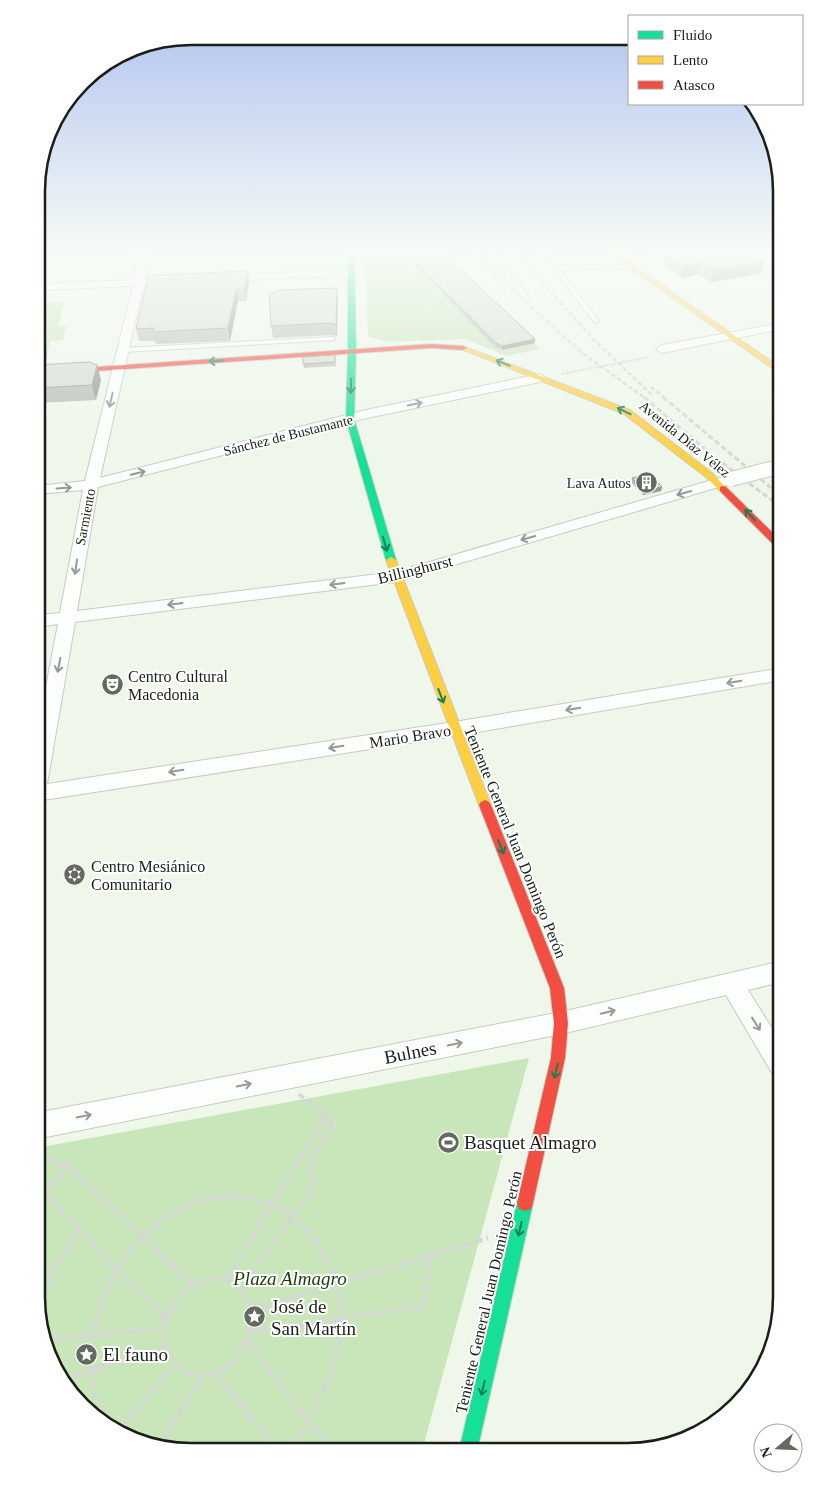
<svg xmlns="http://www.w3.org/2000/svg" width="818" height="1488" font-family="'Times New Roman',serif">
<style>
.green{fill:#c9e6ba}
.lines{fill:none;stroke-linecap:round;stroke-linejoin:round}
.lane-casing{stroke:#c5ccc2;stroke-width:2}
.street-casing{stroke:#c5ccc2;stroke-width:2}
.fast-casing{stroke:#c5ccc2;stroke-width:2}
.slow-casing{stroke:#c5ccc2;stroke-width:2}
.jam-casing{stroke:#c5ccc2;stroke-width:2}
.path-far2{stroke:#d5d8d4;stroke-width:2;stroke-dasharray:3 1;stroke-linecap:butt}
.path-far1{stroke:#d5d8d4;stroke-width:4;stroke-dasharray:6 3;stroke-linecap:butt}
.path{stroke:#d5d8d4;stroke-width:5;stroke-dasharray:8 4;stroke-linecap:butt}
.lane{fill:#fcfefc;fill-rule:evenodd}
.street{fill:#fcfefc;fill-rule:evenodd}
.fast{fill:#16e098;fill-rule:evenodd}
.slow{fill:#ffcf43;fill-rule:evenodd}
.jam{fill:#f24e42;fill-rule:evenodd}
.rail-far1{stroke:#d4d7d3;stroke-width:2.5;stroke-dasharray:4.5 2.5;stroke-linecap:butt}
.rail{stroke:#d4d7d3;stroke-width:3;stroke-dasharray:5.5 3;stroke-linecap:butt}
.street-bridge-casing{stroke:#c5ccc2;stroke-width:16;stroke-linecap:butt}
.path-bridge{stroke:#d5d8d4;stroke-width:2;stroke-dasharray:3 1;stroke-linecap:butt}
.street-bridge{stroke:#fcfefc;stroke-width:14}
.wall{fill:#b7bdb4}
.shaded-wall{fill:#959a92}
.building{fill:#d5dcd1;stroke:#959a92}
.oneway{stroke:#187f57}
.oneway2{stroke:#969994}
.labels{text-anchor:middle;stroke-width:4;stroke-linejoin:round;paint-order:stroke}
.far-street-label{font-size:14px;fill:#191e16;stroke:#fff}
.far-poi-label{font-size:14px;fill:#191e16;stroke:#fff;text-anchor:end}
.street-label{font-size:16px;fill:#191e16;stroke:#fff}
.poi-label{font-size:16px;fill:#191e16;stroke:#fff;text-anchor:start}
.near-street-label{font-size:19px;fill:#191e16;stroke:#fff}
.near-poi-label{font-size:19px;fill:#191e16;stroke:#fff;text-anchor:start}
.near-park-label{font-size:19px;font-style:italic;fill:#1e3c07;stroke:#fff}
.rim{fill:none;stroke:#191e16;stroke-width:2.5}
</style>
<rect width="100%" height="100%" fill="#eef7ea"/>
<g class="green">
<path d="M 365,250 L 436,250 L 540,349 L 507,356 L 465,339 L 389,342 L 370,337 L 368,335 Z"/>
<path d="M 65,302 L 58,326 L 66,326 L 63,340 L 50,341 L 45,365 L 37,365 L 37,303 Z"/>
<path d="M 529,1058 L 422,1451 L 170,1450 L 96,1420 L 62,1383 L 45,1347 L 36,1297 L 36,1148 Z"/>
</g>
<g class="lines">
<defs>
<g id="lane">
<path d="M 534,250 L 540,250 L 557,266 L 630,264 L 633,266 L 630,268 L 560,270 L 599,321 L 596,323 L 594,322 L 554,269 Z"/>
<path d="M 333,337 L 335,338 L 335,340 L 123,352 L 120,350 L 123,348 Z"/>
</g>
<g id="street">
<path d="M 137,250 L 147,250 L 145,279 L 151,279 L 156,282 L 155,284 L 143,286 L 100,478 L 366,410 L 540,374 L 546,378 L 540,382 L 367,418 L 98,487 L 77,611 L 395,572 L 726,476 L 736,476 L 738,479 L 736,482 L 396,582 L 75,622 L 47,784 L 454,722 L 782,668 L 782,680 L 454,736 L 37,801 L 37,734 L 58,624 L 37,627 L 37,615 L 60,613 L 83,490 L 37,494 L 37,486 L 85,481 L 133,286 L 37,290 L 37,284 L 134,280 Z"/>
<path d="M 648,250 L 671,250 L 666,253 L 619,261 L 614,258 L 619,255 Z"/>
<path d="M 350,270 L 355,273 L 354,275 L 223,281 L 218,278 L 223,275 Z"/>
<path d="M 782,323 L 782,329 L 662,353 L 656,349 L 662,345 Z"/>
<path d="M 782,961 L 781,982 L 748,990 L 781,1043 L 781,1077 L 772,1073 L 726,995 L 561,1034 L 36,1139 L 36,1113 L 561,1012 Z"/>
</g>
<g id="fast">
<path d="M 348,250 L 354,250 L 356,351 L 354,419 L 396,560 L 391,563 L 386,560 L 346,419 L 348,351 Z"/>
<path d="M 525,1195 L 531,1197 L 533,1203 L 477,1451 L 459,1451 L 517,1203 L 519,1197 Z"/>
</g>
<g id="slow">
<path d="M 605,250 L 612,250 L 782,369 L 782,375 Z"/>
<path d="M 461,347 L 465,347 L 630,410 L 712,473 L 727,489 L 723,492 L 720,491 L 706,477 L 624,414 L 461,349 Z"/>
<path d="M 391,557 L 396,560 L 491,805 L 489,808 L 481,808 L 479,805 L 386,560 Z"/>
</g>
<g id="jam">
<path d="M 431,344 L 463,346 L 467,348 L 463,350 L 431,348 L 37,375 L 37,371 Z"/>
<path d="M 723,486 L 726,487 L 782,542 L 782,551 L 779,550 L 720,491 L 720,487 Z"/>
<path d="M 485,800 L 489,802 L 491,805 L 564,988 L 568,1023 L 565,1058 L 533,1203 L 531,1209 L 525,1211 L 519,1209 L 517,1203 L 551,1058 L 554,1023 L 550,988 L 479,805 L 481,802 Z"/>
</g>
</defs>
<use href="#lane" class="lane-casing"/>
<use href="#street" class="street-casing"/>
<use href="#fast" class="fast-casing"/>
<use href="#slow" class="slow-casing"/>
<use href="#jam" class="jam-casing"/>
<g class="path-far2">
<path d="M 389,262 L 462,335"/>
<path d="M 367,265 L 413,259"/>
<path d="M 367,274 L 420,332"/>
<path d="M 407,317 L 438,311"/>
<path d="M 402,333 L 412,325 L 435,324 L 470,316"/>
<path d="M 508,351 L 533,346"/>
</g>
<path class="path-far1" d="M 299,1094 L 323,1115"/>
<g class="path">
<path d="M 322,1114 L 325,1117"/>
<path d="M 36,1155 L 68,1167"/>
<path d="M 429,1256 L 488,1238"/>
<path d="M 210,1278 C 215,1279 221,1278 225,1280 C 271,1297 248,1375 203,1375 C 189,1375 180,1370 171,1358 C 149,1326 178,1287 210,1278 Z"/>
<path d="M 226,1280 L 325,1117 L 334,1123 L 308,1164 L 314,1187 L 240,1289"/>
<path d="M 38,1307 L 56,1265 L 80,1229"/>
<path d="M 250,1310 L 429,1256 L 424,1306 L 250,1332"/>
<path d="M 166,1317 L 117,1270 L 45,1192 L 68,1167 L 193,1284"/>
<path d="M 43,1340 L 164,1328"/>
<path d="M 247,1341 L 332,1451"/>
<path d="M 217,1374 L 278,1451"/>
<path d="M 61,1380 L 165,1347"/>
<path d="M 103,1422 L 94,1394 L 91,1343 L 104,1294 L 128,1251 L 162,1219 L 201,1200 L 240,1195 L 282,1208 L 312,1235 L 333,1273 L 336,1284 L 341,1320 L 333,1371 L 300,1436 L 285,1451"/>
<path d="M 119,1429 L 176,1364"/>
<path d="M 158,1446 L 202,1377"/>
</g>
<use href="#lane" class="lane"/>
<use href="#street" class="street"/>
<use href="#fast" class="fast"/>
<use href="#slow" class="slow"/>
<use href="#jam" class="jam"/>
<g class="rail-far1">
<path d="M 469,250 L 581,352 L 645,398"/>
<path d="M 483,250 L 515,278 L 531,298"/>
<path d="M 513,250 L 593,339 L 653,396"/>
<path d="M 651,387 L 665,398"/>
</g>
<g class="rail">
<path d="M 644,397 L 713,456 L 782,508"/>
<path d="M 663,397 L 782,497"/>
</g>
<defs>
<path id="street-bridge" d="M 731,479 L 778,467"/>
</defs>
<use href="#street-bridge" class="street-bridge-casing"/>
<path class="path-bridge" d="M 562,374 L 649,357"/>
<use href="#street-bridge" class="street-bridge"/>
</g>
<g class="wall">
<path d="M 399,250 L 440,250 L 535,339 L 535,343 L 502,350 L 495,347 Z"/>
<path d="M 666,253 L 762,273 L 711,282 L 699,274 L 682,278 L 664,265 Z"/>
<path d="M 248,271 L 249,282 L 246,301 L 238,301 L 230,341 L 156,344 L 155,341 L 139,341 L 136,329 Z"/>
<path d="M 337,288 L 338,300 L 337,337 L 333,335 L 273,338 L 271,326 Z"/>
<path d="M 37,341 L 47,355 L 45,365 L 101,380 L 96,400 L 37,403 Z"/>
<path d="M 335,355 L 336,366 L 304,368 L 303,357 Z"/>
<path d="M 632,478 L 662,487 L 661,491 L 643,495 L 631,482 Z"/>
</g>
<g class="shaded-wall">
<path d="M 765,261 L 762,273 L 711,282 L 714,270 Z"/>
<path d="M 702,263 L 699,274 L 682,278 L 684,266 Z"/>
<path d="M 248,271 L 249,282 L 246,301 L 244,289 Z"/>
<path d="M 337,288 L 338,300 L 337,337 L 336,325 Z"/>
<path d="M 236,290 L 238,301 L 230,341 L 228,328 Z"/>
<path d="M 535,339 L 535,343 L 502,350 L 502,346 Z"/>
<path d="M 43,341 L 47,355 L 45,366 L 37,367 L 37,352 Z"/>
<path d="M 97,365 L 101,380 L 96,400 L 92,385 Z"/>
<path d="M 662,487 L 661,491 L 643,495 L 644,491 Z"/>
</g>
<g class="building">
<path d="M 403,250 L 440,250 L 535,339 L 502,346 L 496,343 Z"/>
<path d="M 683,250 L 746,250 L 765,261 L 714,270 L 702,263 L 684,266 L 666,253 Z"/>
<path d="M 248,271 L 244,289 L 236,290 L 228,328 L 153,332 L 154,328 L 136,329 L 148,277 L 155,275 Z"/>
<path d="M 337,288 L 336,325 L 332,323 L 271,326 L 269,295 L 278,290 Z"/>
<path d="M 37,341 L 43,341 L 40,351 L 37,352 Z"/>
<path d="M 335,355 L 335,362 L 303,364 L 303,357 Z"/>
<path d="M 89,362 L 97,365 L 92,385 L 37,388 L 37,365 Z"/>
<path d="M 649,474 L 662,487 L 644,491 L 632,478 Z"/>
</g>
<defs><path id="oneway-shaft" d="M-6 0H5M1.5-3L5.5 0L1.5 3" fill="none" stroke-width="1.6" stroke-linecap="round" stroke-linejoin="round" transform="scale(1.25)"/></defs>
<g class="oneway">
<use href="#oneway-shaft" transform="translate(216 361) rotate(176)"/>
<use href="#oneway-shaft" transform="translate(503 363) rotate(-158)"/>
<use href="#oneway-shaft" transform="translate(351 386) rotate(92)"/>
<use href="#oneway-shaft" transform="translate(624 411) rotate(-154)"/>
<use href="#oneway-shaft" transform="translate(750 515) rotate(-134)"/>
<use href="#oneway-shaft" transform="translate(385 544) rotate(74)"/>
<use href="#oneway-shaft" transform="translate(441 696) rotate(69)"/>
<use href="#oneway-shaft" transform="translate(501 847) rotate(68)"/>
<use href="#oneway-shaft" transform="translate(556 1071) rotate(103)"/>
<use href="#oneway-shaft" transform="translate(520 1229) rotate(103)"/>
<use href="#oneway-shaft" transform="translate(483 1388) rotate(103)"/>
</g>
<g class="oneway2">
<use href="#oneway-shaft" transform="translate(111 400) rotate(103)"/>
<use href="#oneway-shaft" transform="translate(415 404) rotate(-12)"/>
<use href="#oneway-shaft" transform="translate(138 473) rotate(-14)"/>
<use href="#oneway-shaft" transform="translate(64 488) rotate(-4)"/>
<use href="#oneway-shaft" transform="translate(684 493) rotate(164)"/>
<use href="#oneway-shaft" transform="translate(528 538) rotate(164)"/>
<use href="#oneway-shaft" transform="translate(76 567) rotate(98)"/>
<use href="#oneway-shaft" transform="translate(337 584) rotate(173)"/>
<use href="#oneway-shaft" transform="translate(175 604) rotate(173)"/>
<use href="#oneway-shaft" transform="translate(59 665) rotate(101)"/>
<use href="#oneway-shaft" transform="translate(734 682) rotate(170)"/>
<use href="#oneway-shaft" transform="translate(573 709) rotate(170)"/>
<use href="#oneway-shaft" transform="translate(336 747) rotate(171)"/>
<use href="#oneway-shaft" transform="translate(176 771) rotate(171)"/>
<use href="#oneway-shaft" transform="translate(608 1012) rotate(-13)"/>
<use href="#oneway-shaft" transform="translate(756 1024) rotate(58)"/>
<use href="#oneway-shaft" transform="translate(455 1044) rotate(-11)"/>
<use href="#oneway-shaft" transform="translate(244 1085) rotate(-11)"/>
<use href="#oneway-shaft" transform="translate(84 1116) rotate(-11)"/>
</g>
<linearGradient id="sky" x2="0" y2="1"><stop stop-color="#adc1ee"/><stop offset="0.55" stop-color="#f7fbf6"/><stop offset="1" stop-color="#f7fbf6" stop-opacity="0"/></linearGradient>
<rect width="818" height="458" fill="url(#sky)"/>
<defs>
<symbol id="building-disc" viewBox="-11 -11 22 22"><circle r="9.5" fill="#646a60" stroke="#fff"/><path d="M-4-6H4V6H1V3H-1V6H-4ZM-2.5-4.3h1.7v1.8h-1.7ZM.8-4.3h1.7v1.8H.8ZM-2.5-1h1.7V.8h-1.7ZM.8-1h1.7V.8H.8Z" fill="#fff"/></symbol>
<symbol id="theatre-disc" viewBox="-11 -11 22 22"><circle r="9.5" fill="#646a60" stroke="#fff"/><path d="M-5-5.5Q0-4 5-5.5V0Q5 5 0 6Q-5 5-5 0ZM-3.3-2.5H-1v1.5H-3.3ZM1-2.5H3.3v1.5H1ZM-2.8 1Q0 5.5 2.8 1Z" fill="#fff"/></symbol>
<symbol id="synagogue-disc" viewBox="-11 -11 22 22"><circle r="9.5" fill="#646a60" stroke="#fff"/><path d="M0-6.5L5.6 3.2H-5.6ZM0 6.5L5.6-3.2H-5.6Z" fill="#fff"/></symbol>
<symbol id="stadium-disc" viewBox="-11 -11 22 22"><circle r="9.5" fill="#646a60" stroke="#fff"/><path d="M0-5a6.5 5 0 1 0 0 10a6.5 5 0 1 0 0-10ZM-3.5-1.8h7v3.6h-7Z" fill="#fff"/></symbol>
<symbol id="sight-disc" viewBox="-11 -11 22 22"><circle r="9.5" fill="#646a60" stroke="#fff"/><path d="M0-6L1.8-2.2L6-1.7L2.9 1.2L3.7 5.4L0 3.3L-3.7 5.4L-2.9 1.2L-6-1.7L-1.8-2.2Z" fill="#fff"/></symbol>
</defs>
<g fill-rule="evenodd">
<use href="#building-disc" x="634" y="470" width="25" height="25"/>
<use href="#theatre-disc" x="100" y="672" width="25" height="25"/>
<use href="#synagogue-disc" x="62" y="862" width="25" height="25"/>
<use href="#stadium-disc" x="436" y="1130" width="25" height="25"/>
<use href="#sight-disc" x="242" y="1304" width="25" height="25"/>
<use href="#sight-disc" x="74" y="1342" width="25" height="25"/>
</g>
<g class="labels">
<g class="far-street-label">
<text transform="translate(288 435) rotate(-14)" y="5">Sánchez de Bustamante</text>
<text transform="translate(685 439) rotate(39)" y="5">Avenida Díaz Vélez</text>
<text transform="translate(85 517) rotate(-79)" y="5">Sarmiento</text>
</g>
<g class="far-poi-label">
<text x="631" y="488">Lava Autos</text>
</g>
<g class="street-label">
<text transform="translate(415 569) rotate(-14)" y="6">Billinghurst</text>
<text transform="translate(410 736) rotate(-9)" y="6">Mario Bravo</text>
<text transform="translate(516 842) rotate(68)" y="6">Teniente General Juan Domingo Perón</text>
<text transform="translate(488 1292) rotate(-77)" y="6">Teniente General Juan Domingo Perón</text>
</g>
<g class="poi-label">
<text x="128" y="682">Centro Cultural<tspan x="128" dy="18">Macedonia</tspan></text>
<text x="91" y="872">Centro Mesiánico<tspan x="91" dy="18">Comunitario</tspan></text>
</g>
<g class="near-street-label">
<text transform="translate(410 1052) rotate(-11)" y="7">Bulnes</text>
</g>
<g class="near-poi-label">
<text x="464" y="1149">Basquet Almagro</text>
<text x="271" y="1313">José de<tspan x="271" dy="22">San Martín</tspan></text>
<text x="103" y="1361">El fauno</text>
</g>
<g class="near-park-label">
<text x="290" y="1285">Plaza Almagro</text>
</g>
</g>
<path d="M0 0H818V1488H0ZM191 45H627A146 146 0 0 1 773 191V1297A146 146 0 0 1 627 1443H191A146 146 0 0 1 45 1297V191A146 146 0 0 1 191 45Z" fill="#fff" fill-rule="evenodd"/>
<path class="rim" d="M191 45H627A146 146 0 0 1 773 191V1297A146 146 0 0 1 627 1443H191A146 146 0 0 1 45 1297V191A146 146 0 0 1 191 45Z"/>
<rect x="628" y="15" width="175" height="90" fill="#ffffff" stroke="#a3a5a2"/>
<rect x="638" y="31" width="25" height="8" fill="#16e098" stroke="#a3a5a2"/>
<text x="673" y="40" font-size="15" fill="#191e16">Fluido</text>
<rect x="638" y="56" width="25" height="8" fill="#ffcf43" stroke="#a3a5a2"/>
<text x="673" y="65" font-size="15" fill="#191e16">Lento</text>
<rect x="638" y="81" width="25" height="8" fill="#f24e42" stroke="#a3a5a2"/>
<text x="673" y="90" font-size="15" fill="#191e16">Atasco</text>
<g transform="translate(778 1448) rotate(251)"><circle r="24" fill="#ffffff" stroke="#a3a5a2"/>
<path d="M0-4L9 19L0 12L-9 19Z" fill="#646a60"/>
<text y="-8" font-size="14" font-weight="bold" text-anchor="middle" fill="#191e16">N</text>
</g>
</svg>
